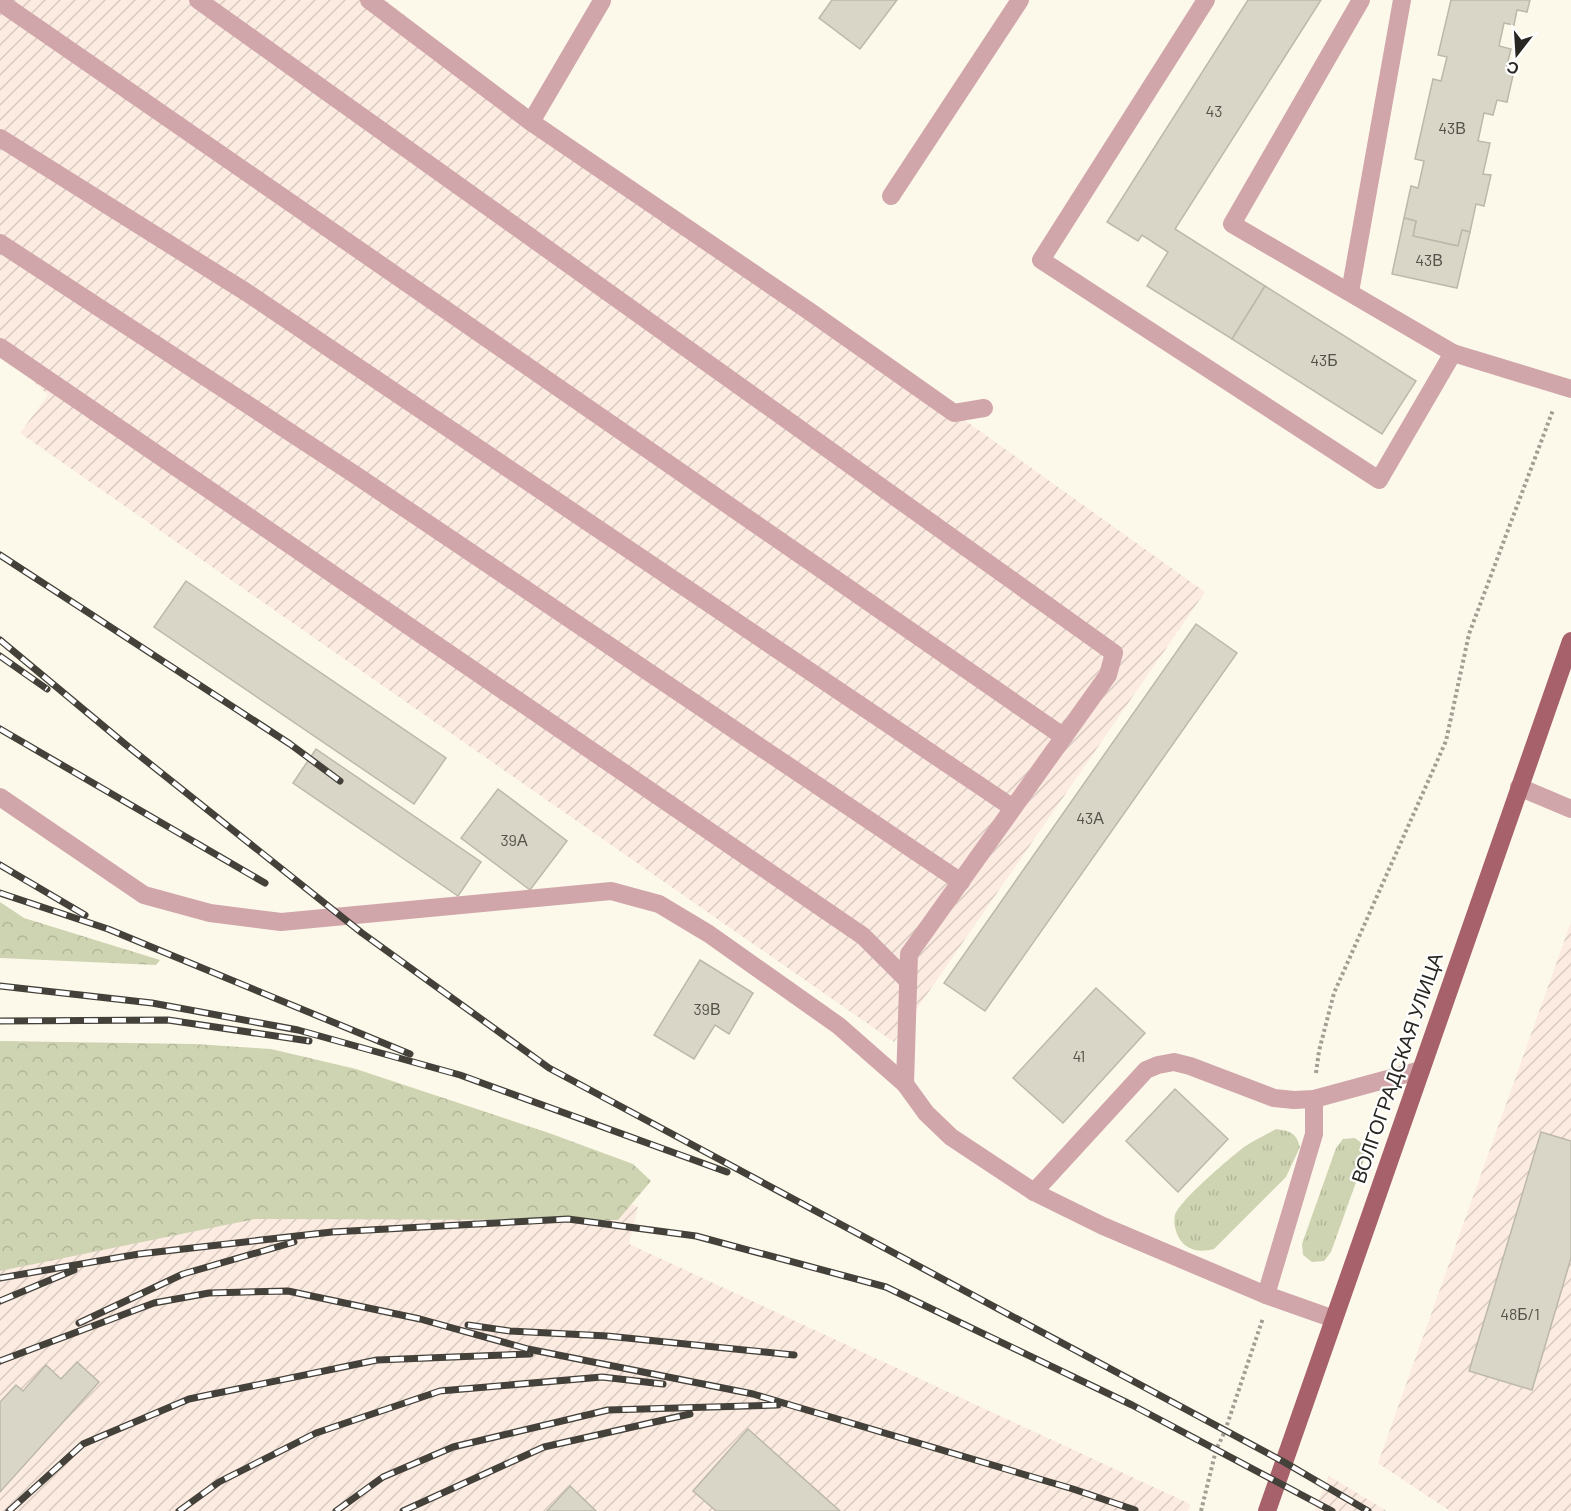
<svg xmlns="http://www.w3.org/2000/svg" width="1571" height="1511" font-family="Barlow,sans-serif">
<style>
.industrial{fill:url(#industrial-furrows)}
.grass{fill:url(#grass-tufts)}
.forest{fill:url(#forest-crowns)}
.building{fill:#dad6c7;stroke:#bcb8aa;stroke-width:1.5}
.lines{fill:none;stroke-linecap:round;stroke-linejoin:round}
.path{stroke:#a19e93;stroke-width:4;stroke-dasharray:3 3;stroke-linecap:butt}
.minor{stroke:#d0a6ab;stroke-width:18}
.major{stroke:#a7616b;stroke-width:18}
.rail-casing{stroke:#43413a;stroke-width:7}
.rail{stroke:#fff;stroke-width:4.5;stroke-dasharray:14;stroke-linecap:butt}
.labels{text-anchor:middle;stroke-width:4.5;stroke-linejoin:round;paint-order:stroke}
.number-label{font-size:16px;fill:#54534a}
.street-label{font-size:20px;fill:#282721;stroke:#fff}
</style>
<defs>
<pattern id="industrial-furrows" width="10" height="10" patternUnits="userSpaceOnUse" patternTransform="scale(1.5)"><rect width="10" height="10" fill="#fcebe0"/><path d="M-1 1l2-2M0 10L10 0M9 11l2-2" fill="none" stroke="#d8cac0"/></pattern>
<pattern id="grass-tufts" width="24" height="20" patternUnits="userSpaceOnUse" patternTransform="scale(1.5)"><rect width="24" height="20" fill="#ced4b2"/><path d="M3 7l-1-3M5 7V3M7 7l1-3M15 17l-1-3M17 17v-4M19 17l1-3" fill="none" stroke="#b1b699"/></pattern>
<pattern id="forest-crowns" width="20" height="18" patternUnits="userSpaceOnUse" patternTransform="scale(1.5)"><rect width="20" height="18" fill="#ced4b2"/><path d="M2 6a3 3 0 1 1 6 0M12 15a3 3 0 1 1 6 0" fill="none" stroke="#b1b699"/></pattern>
</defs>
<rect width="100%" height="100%" fill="#fdf9ea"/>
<g class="industrial">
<path d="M 0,0 L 385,0 L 476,71 L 1205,592 L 894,1042 L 20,433 L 48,395 L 23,372 L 0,356 Z"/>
<path d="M 1571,922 L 1571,1511 L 1450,1511 L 1378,1463 Z"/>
<path d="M 327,1082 L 638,1207 L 629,1244 L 1190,1504 L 1188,1511 L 0,1511 L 0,1119 Z"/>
<path d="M 1329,1476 L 1387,1511 L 1314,1511 Z"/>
</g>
<g class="grass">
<path d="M 1276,1129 C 1291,1131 1296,1133 1300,1147 L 1286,1177 L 1214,1249 C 1202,1252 1190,1252 1181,1241 C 1176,1234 1173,1223 1175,1215 C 1180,1200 1230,1158 1244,1147 C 1254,1140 1266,1135 1276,1129 Z"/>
<path d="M 1355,1138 L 1364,1145 L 1365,1157 L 1331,1252 L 1324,1261 L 1312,1262 L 1303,1255 L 1302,1244 L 1336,1148 L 1343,1139 Z"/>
</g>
<g class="forest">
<path d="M 0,902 L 24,918 L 160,960 L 156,965 L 0,958 Z"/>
<path d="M 0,1041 L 194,1044 L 271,1049 L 356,1069 L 549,1133 L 633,1164 L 651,1181 L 618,1220 L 255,1219 L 0,1271 Z"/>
</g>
<g class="building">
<path d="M 832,0 L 897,0 L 860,49 L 819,18 Z"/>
<path d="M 1248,0 L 1321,0 L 1175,229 L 1265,286 L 1232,339 L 1147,286 L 1168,252 L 1142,235 L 1138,241 L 1107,222 Z"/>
<path d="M 1451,0 L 1530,0 L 1527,12 L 1517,10 L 1514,25 L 1504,23 L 1499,46 L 1511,49 L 1506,69 L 1514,71 L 1507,102 L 1497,100 L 1493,115 L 1484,113 L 1478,141 L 1490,143 L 1483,174 L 1491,175 L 1484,206 L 1476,204 L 1470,232 L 1462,230 L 1458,246 L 1413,236 L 1416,221 L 1404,218 L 1411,186 L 1418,188 L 1424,161 L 1415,159 L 1433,79 L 1441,81 L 1447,57 L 1438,55 Z"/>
<path d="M 1404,218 L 1416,221 L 1413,236 L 1458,246 L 1462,230 L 1470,232 L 1457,288 L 1392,274 Z"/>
<path d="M 1265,286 L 1416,381 L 1382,434 L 1232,339 Z"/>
<path d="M 186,581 L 446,758 L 414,804 L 154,627 Z"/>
<path d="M 1196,624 L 1237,653 L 985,1011 L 944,983 Z"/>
<path d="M 316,749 L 481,862 L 458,896 L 293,783 Z"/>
<path d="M 498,789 L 567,841 L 530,890 L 461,838 Z"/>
<path d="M 700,960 L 753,993 L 729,1034 L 715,1025 L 694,1059 L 654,1035 Z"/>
<path d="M 1096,988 L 1145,1033 L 1063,1123 L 1013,1078 Z"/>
<path d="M 1175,1089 L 1228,1139 L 1178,1192 L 1126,1141 Z"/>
<path d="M 1541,1132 L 1571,1141 L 1571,1258 L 1532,1390 L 1469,1371 Z"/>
<path d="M 77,1362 L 99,1382 L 0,1492 L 0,1402 L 16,1385 L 23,1391 L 46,1365 L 61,1379 Z"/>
<path d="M 748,1429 L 840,1511 L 716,1511 L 693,1491 Z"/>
<path d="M 570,1486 L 596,1511 L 547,1511 Z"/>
</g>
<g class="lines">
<g class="path">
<path d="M 1316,1073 L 1319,1051 L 1334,993 L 1446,741 L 1469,634 L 1553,410"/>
<path d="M 1201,1511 L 1216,1450 L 1225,1431 L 1263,1318"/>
</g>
<g class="minor">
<path d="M 198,0 L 1114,653 L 1108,675 L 909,954 L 905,1084"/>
<path d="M 369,0 L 531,122 L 809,311 L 954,413 L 984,408"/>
<path d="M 1206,0 L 1041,260 L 1379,480 L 1453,353"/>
<path d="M 1361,0 L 1232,224 L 1453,353 L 1571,389"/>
<path d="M 0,2 L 1064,737"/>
<path d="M 531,122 L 602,1"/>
<path d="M 0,138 L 246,292 L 1013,808"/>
<path d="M 891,196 L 1020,0"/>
<path d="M 0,243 L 354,474 L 961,882"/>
<path d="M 1350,292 L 1402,0"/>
<path d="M 0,347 L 863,936 L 908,981"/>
<path d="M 1519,787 L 1571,809"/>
<path d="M 0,797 L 144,895 L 210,913 L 281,922 L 611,891 L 659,904 L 709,934 L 839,1026 L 905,1084 L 926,1113 L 951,1137 L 1034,1192 L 1103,1226 L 1266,1295 L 1334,1319"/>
<path d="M 1034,1192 L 1146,1070 L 1158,1065 L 1174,1062 L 1190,1066 L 1274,1098 L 1294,1100 L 1314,1099 L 1421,1070"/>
<path d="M 1266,1295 L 1314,1134 L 1314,1099"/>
</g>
<path class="major" d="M 1267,1511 L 1571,641"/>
<defs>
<g id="rail">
<path d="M 0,555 L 290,744 L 340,781"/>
<path d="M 0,640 L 125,744 L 362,933 L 549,1068 L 1284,1462 L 1368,1511"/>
<path d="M 0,656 L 47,689"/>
<path d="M 0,729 L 265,883"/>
<path d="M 0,865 L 85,915"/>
<path d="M 0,893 L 108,929 L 410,1054"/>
<path d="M 0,986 L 152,1003 L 298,1030 L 460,1075 L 727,1172"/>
<path d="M 0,1021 L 168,1020 L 309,1041"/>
<path d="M 0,1278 L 139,1254 L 332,1232 L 568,1219 L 696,1236 L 886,1287 L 1132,1405 L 1332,1511"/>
<path d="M 0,1301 L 74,1270"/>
<path d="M 79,1323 L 183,1274 L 294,1242"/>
<path d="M 468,1325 L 510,1331 L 607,1336 L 794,1355"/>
<path d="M 0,1361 L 154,1303 L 209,1293 L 288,1291 L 420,1319 L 528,1349 L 753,1394 L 1073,1489 L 1135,1510"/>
<path d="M 9,1511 L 83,1444 L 189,1399 L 377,1360 L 530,1354"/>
<path d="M 179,1511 L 219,1482 L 316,1433 L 440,1391 L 602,1377 L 663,1384"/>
<path d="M 336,1511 L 383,1477 L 453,1447 L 608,1410 L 778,1405"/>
<path d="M 403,1511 L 544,1447 L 690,1414"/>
</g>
</defs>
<use href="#rail" class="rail-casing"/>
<use href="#rail" class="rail"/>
</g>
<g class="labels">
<g class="number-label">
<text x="1214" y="117">43</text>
<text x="1452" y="134">43В</text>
<text x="1429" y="266">43В</text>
<text x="1324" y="366">43Б</text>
<text x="1090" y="824">43А</text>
<text x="514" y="846">39А</text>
<text x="707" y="1015">39В</text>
<text x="1079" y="1062">41</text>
<text x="1520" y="1320">48Б/1</text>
</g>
<g class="street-label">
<text transform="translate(1397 1068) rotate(-71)" y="7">ВОЛГОГРАДСКАЯ УЛИЦА</text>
</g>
</g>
<g transform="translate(1517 54) rotate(197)" stroke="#ffffff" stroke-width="4.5" paint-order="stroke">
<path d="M0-4.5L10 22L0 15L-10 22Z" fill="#282721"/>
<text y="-9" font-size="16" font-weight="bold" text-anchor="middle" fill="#282721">С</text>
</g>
</svg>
